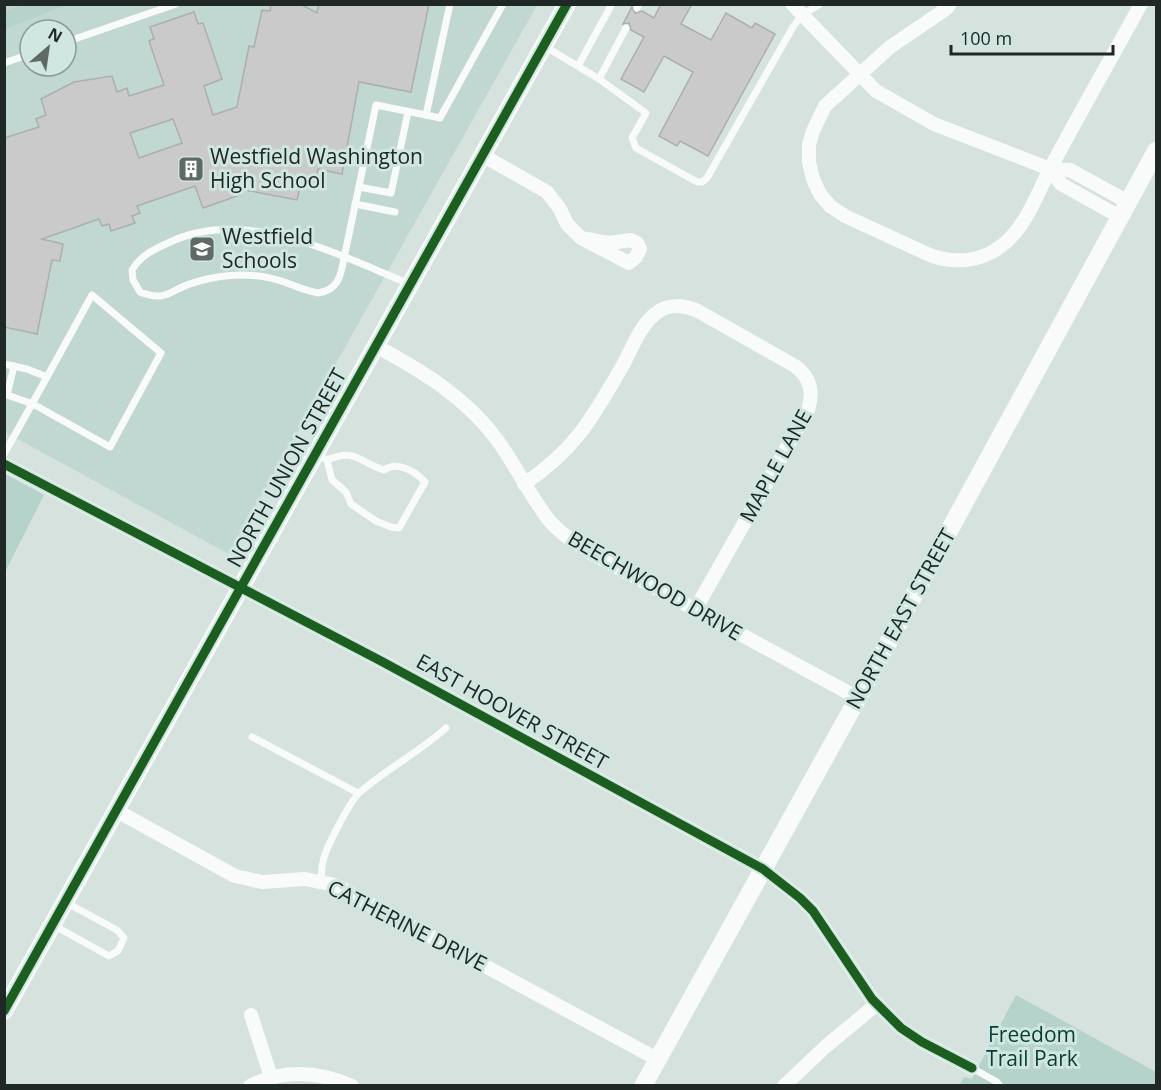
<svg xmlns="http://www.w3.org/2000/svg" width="1161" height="1090" font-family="'Open Sans',sans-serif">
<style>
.built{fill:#c1d7d1;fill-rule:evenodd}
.green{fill:#b5d3cb}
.building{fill:#c9cac9;stroke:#adafae;stroke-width:1.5;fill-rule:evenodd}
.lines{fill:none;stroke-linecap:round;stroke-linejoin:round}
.lane{stroke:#f9fbfa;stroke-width:7}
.street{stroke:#f9fbfa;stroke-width:14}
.secondary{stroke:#f9fbfa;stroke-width:18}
.cycleway-casing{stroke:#d0e7e1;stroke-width:13}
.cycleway{stroke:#1b5e20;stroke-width:9}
.labels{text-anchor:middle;stroke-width:6;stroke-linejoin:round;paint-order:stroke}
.poi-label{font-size:21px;fill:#202826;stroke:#d0e7e1;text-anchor:start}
.street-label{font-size:21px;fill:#202826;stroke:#d0e7e1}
.park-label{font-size:21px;fill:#0a3c33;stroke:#d0e7e1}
</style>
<rect width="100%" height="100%" fill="#d5e2de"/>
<path class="built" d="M 4,5 L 537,5 L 229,554 L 5,432 ZM 30,30 L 66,30 L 66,66 L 30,66 Z"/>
<g class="green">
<path d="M 22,5 L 22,4 L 66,5 L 5,29 L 5,11 Z"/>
<path d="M 5,474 L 44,495 L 5,572 Z"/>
<path d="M 1016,995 L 1156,1072 L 1156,1085 L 959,1086 L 964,1077 L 972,1079 Z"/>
</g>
<g class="building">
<path d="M 271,4 L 300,4 L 317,13 L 319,4 L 429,4 L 411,92 L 359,82 L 342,174 L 318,169 L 314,185 L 301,183 L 297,200 L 240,189 L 240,195 L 203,208 L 195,186 L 137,206 L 140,213 L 132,216 L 135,223 L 111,231 L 109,224 L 102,226 L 99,219 L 42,239 L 63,244 L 60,261 L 52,260 L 37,334 L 4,327 L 4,138 L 39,127 L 36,119 L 46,115 L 41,99 L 74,82 L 112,76 L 117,92 L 127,88 L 129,96 L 164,85 L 149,41 L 154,39 L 150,27 L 194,12 L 198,24 L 203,23 L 222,79 L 204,86 L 213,115 L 237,107 L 249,46 L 254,47 L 262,10 L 270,11 ZM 173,119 L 182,143 L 139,158 L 130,133 Z"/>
<path d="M 661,4 L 692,4 L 681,24 L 711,40 L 726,13 L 752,28 L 755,23 L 775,34 L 708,156 L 680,141 L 677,146 L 659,136 L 693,72 L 664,56 L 644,92 L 621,79 L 644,37 L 631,30 L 629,23 L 623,24 L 632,7 L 635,13 L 642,11 L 654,18 Z"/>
</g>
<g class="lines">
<g class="lane">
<path d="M 637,8 L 639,4"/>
<path d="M 66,42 L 176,4"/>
<path d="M 546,47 L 599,79 L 646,113 L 632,138 L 636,148 L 697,182 L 702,182 L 707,178 L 793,27 L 802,15 L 820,4"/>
<path d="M 4,63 L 30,54"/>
<path d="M 578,66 L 612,4"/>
<path d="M 599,79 L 626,28"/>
<path d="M 426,115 L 440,118 L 503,4"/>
<path d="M 359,187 L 391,193 L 408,112"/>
<path d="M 355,204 L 395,212"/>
<path d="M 410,284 C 338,255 245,205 168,243 C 153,250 141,255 132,270 L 133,280 L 140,292 C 168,303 170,289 196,282 C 226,273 257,272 287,283 C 297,287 306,291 318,293 C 338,290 341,276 344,258 L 376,105 L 426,115 L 450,4"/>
<path d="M 4,364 L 27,369 L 47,377"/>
<path d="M 4,394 L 7,395 L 14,366"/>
<path d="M 4,454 C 34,401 63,348 92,295 L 161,353 L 110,447 L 33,404 L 7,395"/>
<path d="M 316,454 L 327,460 C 357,448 358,462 384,470 C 397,460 416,472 425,482 L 399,528 L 391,527 L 376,521 L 351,504 L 346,492 L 332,480 L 327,460"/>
<path d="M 252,737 L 358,793"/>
<path d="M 321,881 C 322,875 321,868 323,862 C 325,849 350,801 360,792 C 387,769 419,752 446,728"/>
<path d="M 53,925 L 109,956 L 118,951 L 124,938 L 117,930 L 67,903"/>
<path d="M 972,1068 L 997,1082 L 1000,1086"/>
</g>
<g class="street">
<path d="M 792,4 L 876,91 L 934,124 L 1050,169 L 1070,170 L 1128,202"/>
<path d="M 950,4 L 946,9 L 890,47 L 825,106 L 813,131 L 809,145 L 809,162 L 813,179 L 820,194 L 830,206 L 845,216 L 932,256 C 958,264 984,261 1005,243 C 1027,224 1037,194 1050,169 C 1079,114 1111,59 1141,4"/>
<path d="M 482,155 L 547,192 L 560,209 L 567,224 L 581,238 L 629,263 L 636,257 L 640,249 L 637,243 L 631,240 L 609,243 L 581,238"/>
<path d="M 1050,169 L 1061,184 L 1120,217"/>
<path d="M 376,346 C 422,371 467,398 498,441 C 516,466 529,494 548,519 C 559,533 576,543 591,553 L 858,698"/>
<path d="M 4,464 L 381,661 L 763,869 L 800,898 L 813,911 L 872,999 L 901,1028 L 922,1042 L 972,1068"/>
<path d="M 524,484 C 576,449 593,417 623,365 C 632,348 640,326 655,314 C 667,303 684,305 698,311 L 795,366 C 810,377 814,391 808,410 L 695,610"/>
<path d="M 117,811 L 235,876 L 262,882 L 305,879 L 335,885 L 657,1059"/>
<path d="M 251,1015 L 271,1077"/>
<path d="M 250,1086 C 283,1069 319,1071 352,1086"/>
<path d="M 784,1086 L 825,1047 L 877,1004"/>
</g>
<g class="secondary">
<path d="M 4,1011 L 567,4"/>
<path d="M 643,1086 L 858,698 L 1156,151"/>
</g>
<defs>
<g id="cycleway">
<path d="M 4,464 L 381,661 L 763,869 L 800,898 L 813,911 L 872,999 L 901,1028 L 922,1042 L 972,1068"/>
<path d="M 4,1011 L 567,4"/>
</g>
</defs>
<use href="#cycleway" class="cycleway-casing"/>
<use href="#cycleway" class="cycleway"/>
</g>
<defs>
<symbol id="building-square" viewBox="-11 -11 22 22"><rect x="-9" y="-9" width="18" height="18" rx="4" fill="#5f6966" stroke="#d0e7e1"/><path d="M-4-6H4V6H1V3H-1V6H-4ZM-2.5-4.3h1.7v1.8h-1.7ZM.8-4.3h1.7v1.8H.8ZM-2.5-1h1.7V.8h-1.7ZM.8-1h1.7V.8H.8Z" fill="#fff"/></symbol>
<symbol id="school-square" viewBox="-11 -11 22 22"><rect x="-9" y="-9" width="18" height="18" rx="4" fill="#5f6966" stroke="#d0e7e1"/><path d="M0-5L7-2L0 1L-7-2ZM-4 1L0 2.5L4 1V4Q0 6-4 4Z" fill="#fff"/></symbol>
</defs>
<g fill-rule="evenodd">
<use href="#building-square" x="176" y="154" width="30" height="30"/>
<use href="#school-square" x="187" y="234" width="30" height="30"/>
</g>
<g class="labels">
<g class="poi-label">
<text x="210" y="164">Westfield Washington<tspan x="210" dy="24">High School</tspan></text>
<text x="222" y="244">Westfield<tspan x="222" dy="24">Schools</tspan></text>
</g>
<g class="street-label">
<text transform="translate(776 466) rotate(-61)" y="7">MAPLE LANE</text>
<text transform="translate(287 468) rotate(-61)" y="7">NORTH UNION STREET</text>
<text transform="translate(655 586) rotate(30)" y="7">BEECHWOOD DRIVE</text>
<text transform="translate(901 619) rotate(-61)" y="7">NORTH EAST STREET</text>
<text transform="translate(512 712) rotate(29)" y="7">EAST HOOVER STREET</text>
<text transform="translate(407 926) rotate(27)" y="7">CATHERINE DRIVE</text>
</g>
<g class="park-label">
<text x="1032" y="1042">Freedom<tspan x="1032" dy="24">Trail Park</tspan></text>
</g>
</g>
<rect width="1161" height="1090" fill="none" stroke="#202826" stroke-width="12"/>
<g transform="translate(48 48) rotate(29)"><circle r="28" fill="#d0e7e1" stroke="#8a9b96" stroke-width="1.5"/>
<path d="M0-4.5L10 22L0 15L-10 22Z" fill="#5f6966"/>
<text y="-9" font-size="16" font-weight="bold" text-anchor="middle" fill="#202826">N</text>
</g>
<path d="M951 45v9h162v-9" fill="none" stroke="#202826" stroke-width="3"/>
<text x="960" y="45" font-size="18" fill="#202826" stroke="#d0e7e1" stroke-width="4.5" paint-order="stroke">100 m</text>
</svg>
